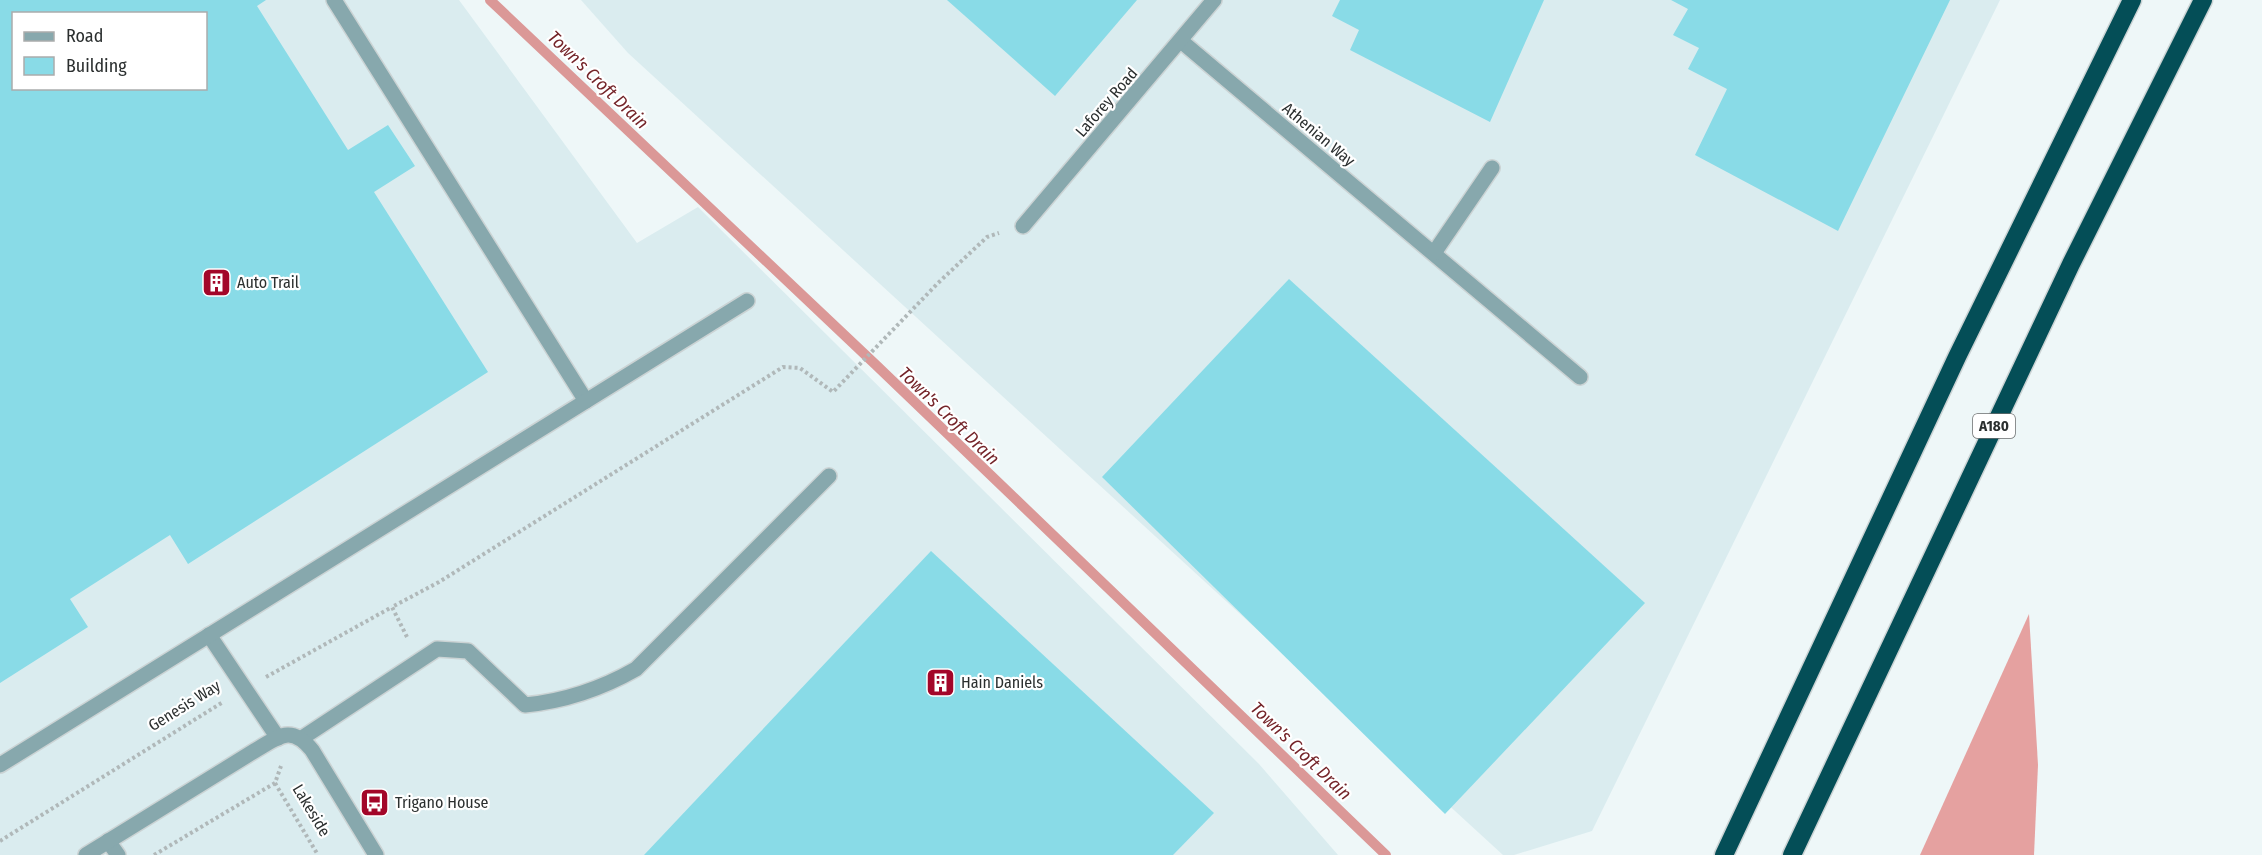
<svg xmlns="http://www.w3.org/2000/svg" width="2262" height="855" font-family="'Fira Sans Condensed',sans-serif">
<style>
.built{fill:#daecef;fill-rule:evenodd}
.forest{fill:#e5a1a0}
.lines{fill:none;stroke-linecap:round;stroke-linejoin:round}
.stream{stroke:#db9897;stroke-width:10}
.building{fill:#89dbe7;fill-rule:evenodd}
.minor-casing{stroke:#cbd3d4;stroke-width:18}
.highway-casing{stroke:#cbd3d4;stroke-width:21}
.path{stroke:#b0b8b9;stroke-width:4;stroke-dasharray:3 3;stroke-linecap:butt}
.minor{stroke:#87a8ad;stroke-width:15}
.highway{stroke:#044e57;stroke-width:18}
.labels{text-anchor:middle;stroke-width:4.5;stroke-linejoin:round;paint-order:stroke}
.shield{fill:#fff;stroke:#6b6d6d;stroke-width:1.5}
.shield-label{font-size:15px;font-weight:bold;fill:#2b2f2f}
.street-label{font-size:16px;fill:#2b2f2f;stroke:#fff}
.poi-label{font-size:16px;fill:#2b2f2f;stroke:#fff;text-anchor:start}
.water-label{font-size:18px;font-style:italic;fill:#742429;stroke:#fff}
</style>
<rect width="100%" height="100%" fill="#eef7f8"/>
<g class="built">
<path d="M 0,0 L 459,0 L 637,243 L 698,207 L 1259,764 L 1338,855 L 0,855 ZM 14,14 L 206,14 L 206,88 L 14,88 Z"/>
<path d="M 581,0 L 2000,0 L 1592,831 L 1514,855 L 1503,855 L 628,53 Z"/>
</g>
<path class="forest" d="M 2029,614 L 2038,765 L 2034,855 L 1920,855 Z"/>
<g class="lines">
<path class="stream" d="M 490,0 L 876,365 L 1386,855"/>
</g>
<g class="building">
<path d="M 0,0 L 266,0 L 257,6 L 348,150 L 388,125 L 415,166 L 374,192 L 488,372 L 188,564 L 170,535 L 70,599 L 88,627 L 0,683 ZM 14,14 L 206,14 L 206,88 L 14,88 Z"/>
<path d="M 947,0 L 1137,0 L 1055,96 Z"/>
<path d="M 1340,0 L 1544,0 L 1490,122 L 1350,50 L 1359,30 L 1332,16 Z"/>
<path d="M 1671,0 L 1950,0 L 1838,231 L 1695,155 L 1727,89 L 1688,69 L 1699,48 L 1673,35 L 1688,9 Z"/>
<path d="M 1289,279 L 1645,603 L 1445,814 L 1102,477 Z"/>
<path d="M 931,551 L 1214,813 L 1173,855 L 644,855 Z"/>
</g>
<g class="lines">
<defs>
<g id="minor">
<path d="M 334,0 L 586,401"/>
<path d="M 1181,41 L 1580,377"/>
<path d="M 1023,226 L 1214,0"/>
<path d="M 1434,253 L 1492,168"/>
<path d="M 209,635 L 278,738"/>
<path d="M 302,738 L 437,649 L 468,651 L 525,705 C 566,701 601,689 636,669 L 829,476"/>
<path d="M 0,765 L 747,301"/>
<path d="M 108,841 L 118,855"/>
<path d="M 86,855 L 256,750 C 280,736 291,725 312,750 L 376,855"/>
</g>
<g id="highway">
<path d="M 1724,855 L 1957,357 L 2132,0"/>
<path d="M 1792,855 L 2071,264 L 2203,0"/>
</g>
</defs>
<use href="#minor" class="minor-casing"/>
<use href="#highway" class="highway-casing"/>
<g class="path">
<path d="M 407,637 L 392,607 L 439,582 L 783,367 L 800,368 L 833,392 L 938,283 L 987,237 L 999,233"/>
<path d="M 266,677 L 392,607"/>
<path d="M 275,783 L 318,855"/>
<path d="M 0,841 L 223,702"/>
<path d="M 154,855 L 275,783 L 281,766"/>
</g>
<use href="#minor" class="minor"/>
<use href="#highway" class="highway"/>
</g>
<defs>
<symbol id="building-square" viewBox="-11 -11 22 22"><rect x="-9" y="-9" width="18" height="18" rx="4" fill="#a30629" stroke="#fff"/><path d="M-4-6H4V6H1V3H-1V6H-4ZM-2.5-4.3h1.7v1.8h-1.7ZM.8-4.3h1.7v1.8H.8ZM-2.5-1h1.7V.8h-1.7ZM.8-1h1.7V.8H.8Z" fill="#fff"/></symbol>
<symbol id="bus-square" viewBox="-11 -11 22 22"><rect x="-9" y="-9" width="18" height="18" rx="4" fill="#a30629" stroke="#fff"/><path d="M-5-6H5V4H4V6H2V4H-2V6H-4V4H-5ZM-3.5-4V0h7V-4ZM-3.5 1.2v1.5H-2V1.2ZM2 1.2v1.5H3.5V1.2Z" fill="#fff"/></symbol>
</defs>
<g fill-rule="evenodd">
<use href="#building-square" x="200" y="266" width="33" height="33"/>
<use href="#building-square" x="924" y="666" width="33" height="33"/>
<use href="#bus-square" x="358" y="786" width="33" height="33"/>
</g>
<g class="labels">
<rect class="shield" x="1973" y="414" width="42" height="24" rx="4.5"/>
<g class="shield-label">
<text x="1994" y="431">A180</text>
</g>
<g class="street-label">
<text transform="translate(1106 102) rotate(-49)" y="6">Laforey Road</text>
<text transform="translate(1319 134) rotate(40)" y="6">Athenian Way</text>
<text transform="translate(184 705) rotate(-32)" y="6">Genesis Way</text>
<text transform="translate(312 810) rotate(59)" y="6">Lakeside</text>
</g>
<g class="poi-label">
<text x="237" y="288">Auto Trail</text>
<text x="961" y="688">Hain Daniels</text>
<text x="395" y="808">Trigano House</text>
</g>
<g class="water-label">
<text transform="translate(598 80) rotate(44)" y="6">Town's Croft Drain</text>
<text transform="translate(949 416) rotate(44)" y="6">Town's Croft Drain</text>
<text transform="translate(1301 751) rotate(44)" y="6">Town's Croft Drain</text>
</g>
</g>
<rect x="12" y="12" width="195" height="78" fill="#ffffff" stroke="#aaacac" stroke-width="1.5"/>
<rect x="24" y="32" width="30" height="9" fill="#87a8ad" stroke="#aaacac" stroke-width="1.5"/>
<text x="66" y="42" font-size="18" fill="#2b2f2f">Road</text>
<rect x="24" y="57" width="30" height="18" fill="#89dbe7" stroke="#aaacac" stroke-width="1.5"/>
<text x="66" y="72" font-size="18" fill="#2b2f2f">Building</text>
</svg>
